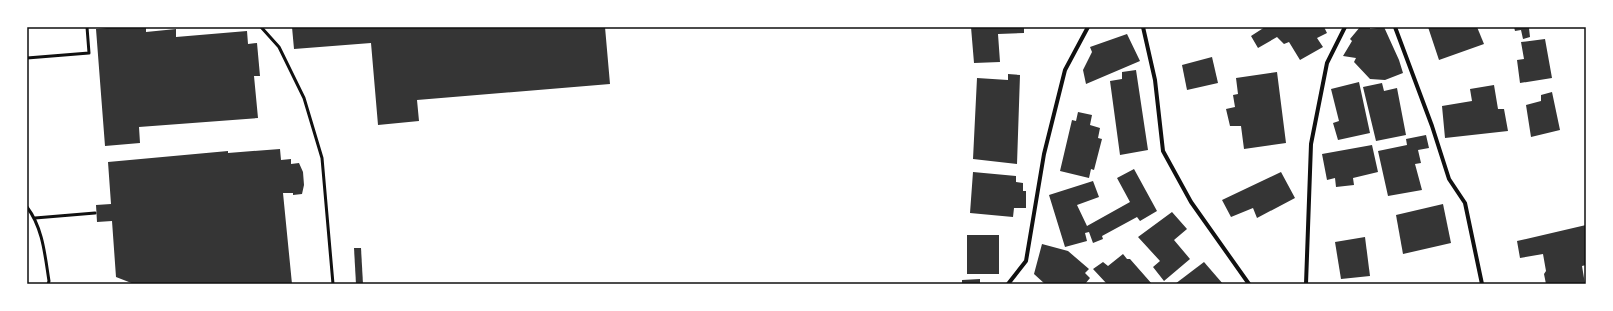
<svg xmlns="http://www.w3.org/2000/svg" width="1613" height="311" font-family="Raleway,sans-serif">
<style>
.building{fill:#353535}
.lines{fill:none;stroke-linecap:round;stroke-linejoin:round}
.service{stroke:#111;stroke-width:3}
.minor{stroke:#111;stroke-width:4}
.neatline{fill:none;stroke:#111;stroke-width:1.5}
</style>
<rect width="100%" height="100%" fill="#fff"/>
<g class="building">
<path d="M 118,27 L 146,27 L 146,32 L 176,29 L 176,37 L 247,31 L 248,44 L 257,43 L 260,76 L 254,76 L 258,118 L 139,127 L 140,143 L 105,146 L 96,29 Z"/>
<path d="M 292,27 L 605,27 L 610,84 L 417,100 L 419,121 L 378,125 L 371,43 L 294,49 Z"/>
<path d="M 971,27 L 1024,27 L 1024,33 L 998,34 L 1000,62 L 974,63 Z"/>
<path d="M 1265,27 L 1324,27 L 1327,33 L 1317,38 L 1323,47 L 1300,60 L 1289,42 L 1284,44 L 1277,37 L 1258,48 L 1251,36 Z"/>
<path d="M 1360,27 L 1370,27 L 1370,29 L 1384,27 L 1399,60 L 1403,73 L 1385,80 L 1370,79 L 1354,62 L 1356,58 L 1343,56 L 1352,41 L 1350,39 Z"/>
<path d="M 1428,27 L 1477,27 L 1484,44 L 1439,60 Z"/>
<path d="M 1514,27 L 1532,27 L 1529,28 L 1530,37 L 1523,39 L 1521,30 L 1515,31 Z"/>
<path d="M 1127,34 L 1140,61 L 1086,84 L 1083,70 L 1092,52 L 1090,47 Z"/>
<path d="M 1545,39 L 1552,78 L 1520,83 L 1517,60 L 1524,59 L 1521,42 Z"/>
<path d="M 1212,57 L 1218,83 L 1187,90 L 1182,65 Z"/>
<path d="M 1136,70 L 1148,150 L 1120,155 L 1110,81 L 1122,79 L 1122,72 Z"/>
<path d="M 1277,72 L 1286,143 L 1244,149 L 1241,126 L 1230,126 L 1226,109 L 1235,107 L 1233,95 L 1238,94 L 1236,78 Z"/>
<path d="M 1008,74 L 1020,75 L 1017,164 L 973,159 L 977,78 L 1008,80 Z"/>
<path d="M 1359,82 L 1370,133 L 1338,140 L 1333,123 L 1339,121 L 1331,89 Z"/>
<path d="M 1382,83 L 1384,91 L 1397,88 L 1406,135 L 1376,141 L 1363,87 Z"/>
<path d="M 1494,85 L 1498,109 L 1504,109 L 1508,131 L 1445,138 L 1442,106 L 1472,101 L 1470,89 Z"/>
<path d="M 1552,92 L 1560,130 L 1531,137 L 1526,105 L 1541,101 L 1541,95 Z"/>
<path d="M 1078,112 L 1092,115 L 1090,125 L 1100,128 L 1098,138 L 1102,139 L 1094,170 L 1091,169 L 1089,178 L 1060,171 L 1072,120 L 1076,121 Z"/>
<path d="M 1426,135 L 1429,148 L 1418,150 L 1421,163 L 1415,164 L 1422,190 L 1388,196 L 1378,151 L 1407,145 L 1406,139 Z"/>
<path d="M 1372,145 L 1378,172 L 1353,178 L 1354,185 L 1336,187 L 1335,178 L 1327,180 L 1322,154 Z"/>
<path d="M 280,149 L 281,160 L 291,159 L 291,164 L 299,163 L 303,172 L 304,185 L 302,194 L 293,195 L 293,193 L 283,193 L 292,284 L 134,284 L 116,277 L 112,221 L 97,222 L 96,205 L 111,204 L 108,162 L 228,151 L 228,153 Z"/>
<path d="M 1134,169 L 1157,211 L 1140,221 L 1137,217 L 1102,236 L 1103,239 L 1093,243 L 1089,232 L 1085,233 L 1087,241 L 1065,247 L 1049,195 L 1093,181 L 1099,197 L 1077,205 L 1087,226 L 1130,202 L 1117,178 Z"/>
<path d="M 973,172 L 1016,176 L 1016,182 L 1023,183 L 1023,191 L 1026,191 L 1026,208 L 1014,208 L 1013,217 L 970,213 Z"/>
<path d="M 1281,172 L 1295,198 L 1257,218 L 1253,208 L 1231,217 L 1222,200 Z"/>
<path d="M 1443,204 L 1451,243 L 1403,254 L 1396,215 Z"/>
<path d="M 1172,212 L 1187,229 L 1174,240 L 1190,259 L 1164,281 L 1153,267 L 1160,261 L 1138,237 Z"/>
<path d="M 1586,225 L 1586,265 L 1582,266 L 1585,284 L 1546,284 L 1544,274 L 1546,271 L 1543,254 L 1520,258 L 1517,241 Z"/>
<rect x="967" y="235" width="32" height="39"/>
<path d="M 1365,237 L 1370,276 L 1341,279 L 1335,242 Z"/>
<path d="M 1042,244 L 1068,251 L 1089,269 L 1085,273 L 1090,278 L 1085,284 L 1045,284 L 1034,274 Z"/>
<path d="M 354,248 L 361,248 L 363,284 L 356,284 Z"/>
<path d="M 1123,254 L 1127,259 L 1130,259 L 1152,284 L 1107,284 L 1093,269 L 1103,262 L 1108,266 Z"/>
<path d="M 1204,262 L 1223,284 L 1175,284 Z"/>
<path d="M 980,279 L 980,284 L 962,284 L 962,280 Z"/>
</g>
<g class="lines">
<g class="service">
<path d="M 261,27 L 279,47 L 304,98 L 322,158 L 333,284"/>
<path d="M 27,58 L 89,53 L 87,27"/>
<path d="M 27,207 C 43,228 45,256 49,281 L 48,284"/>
<path d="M 35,218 L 95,213"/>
</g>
<g class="minor">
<path d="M 1143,27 L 1155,80 L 1163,151 L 1191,202 L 1249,284"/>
<path d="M 1395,27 L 1432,126 L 1449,179 L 1465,203 L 1482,284"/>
<path d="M 1008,284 L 1026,261 L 1044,154 L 1065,70 L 1088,27"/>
<path d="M 1306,284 L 1311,144 L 1327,63 L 1345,27"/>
</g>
</g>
<rect width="1613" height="311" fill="none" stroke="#ffffff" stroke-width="56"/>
<rect x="28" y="28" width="1557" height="255" class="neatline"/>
</svg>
